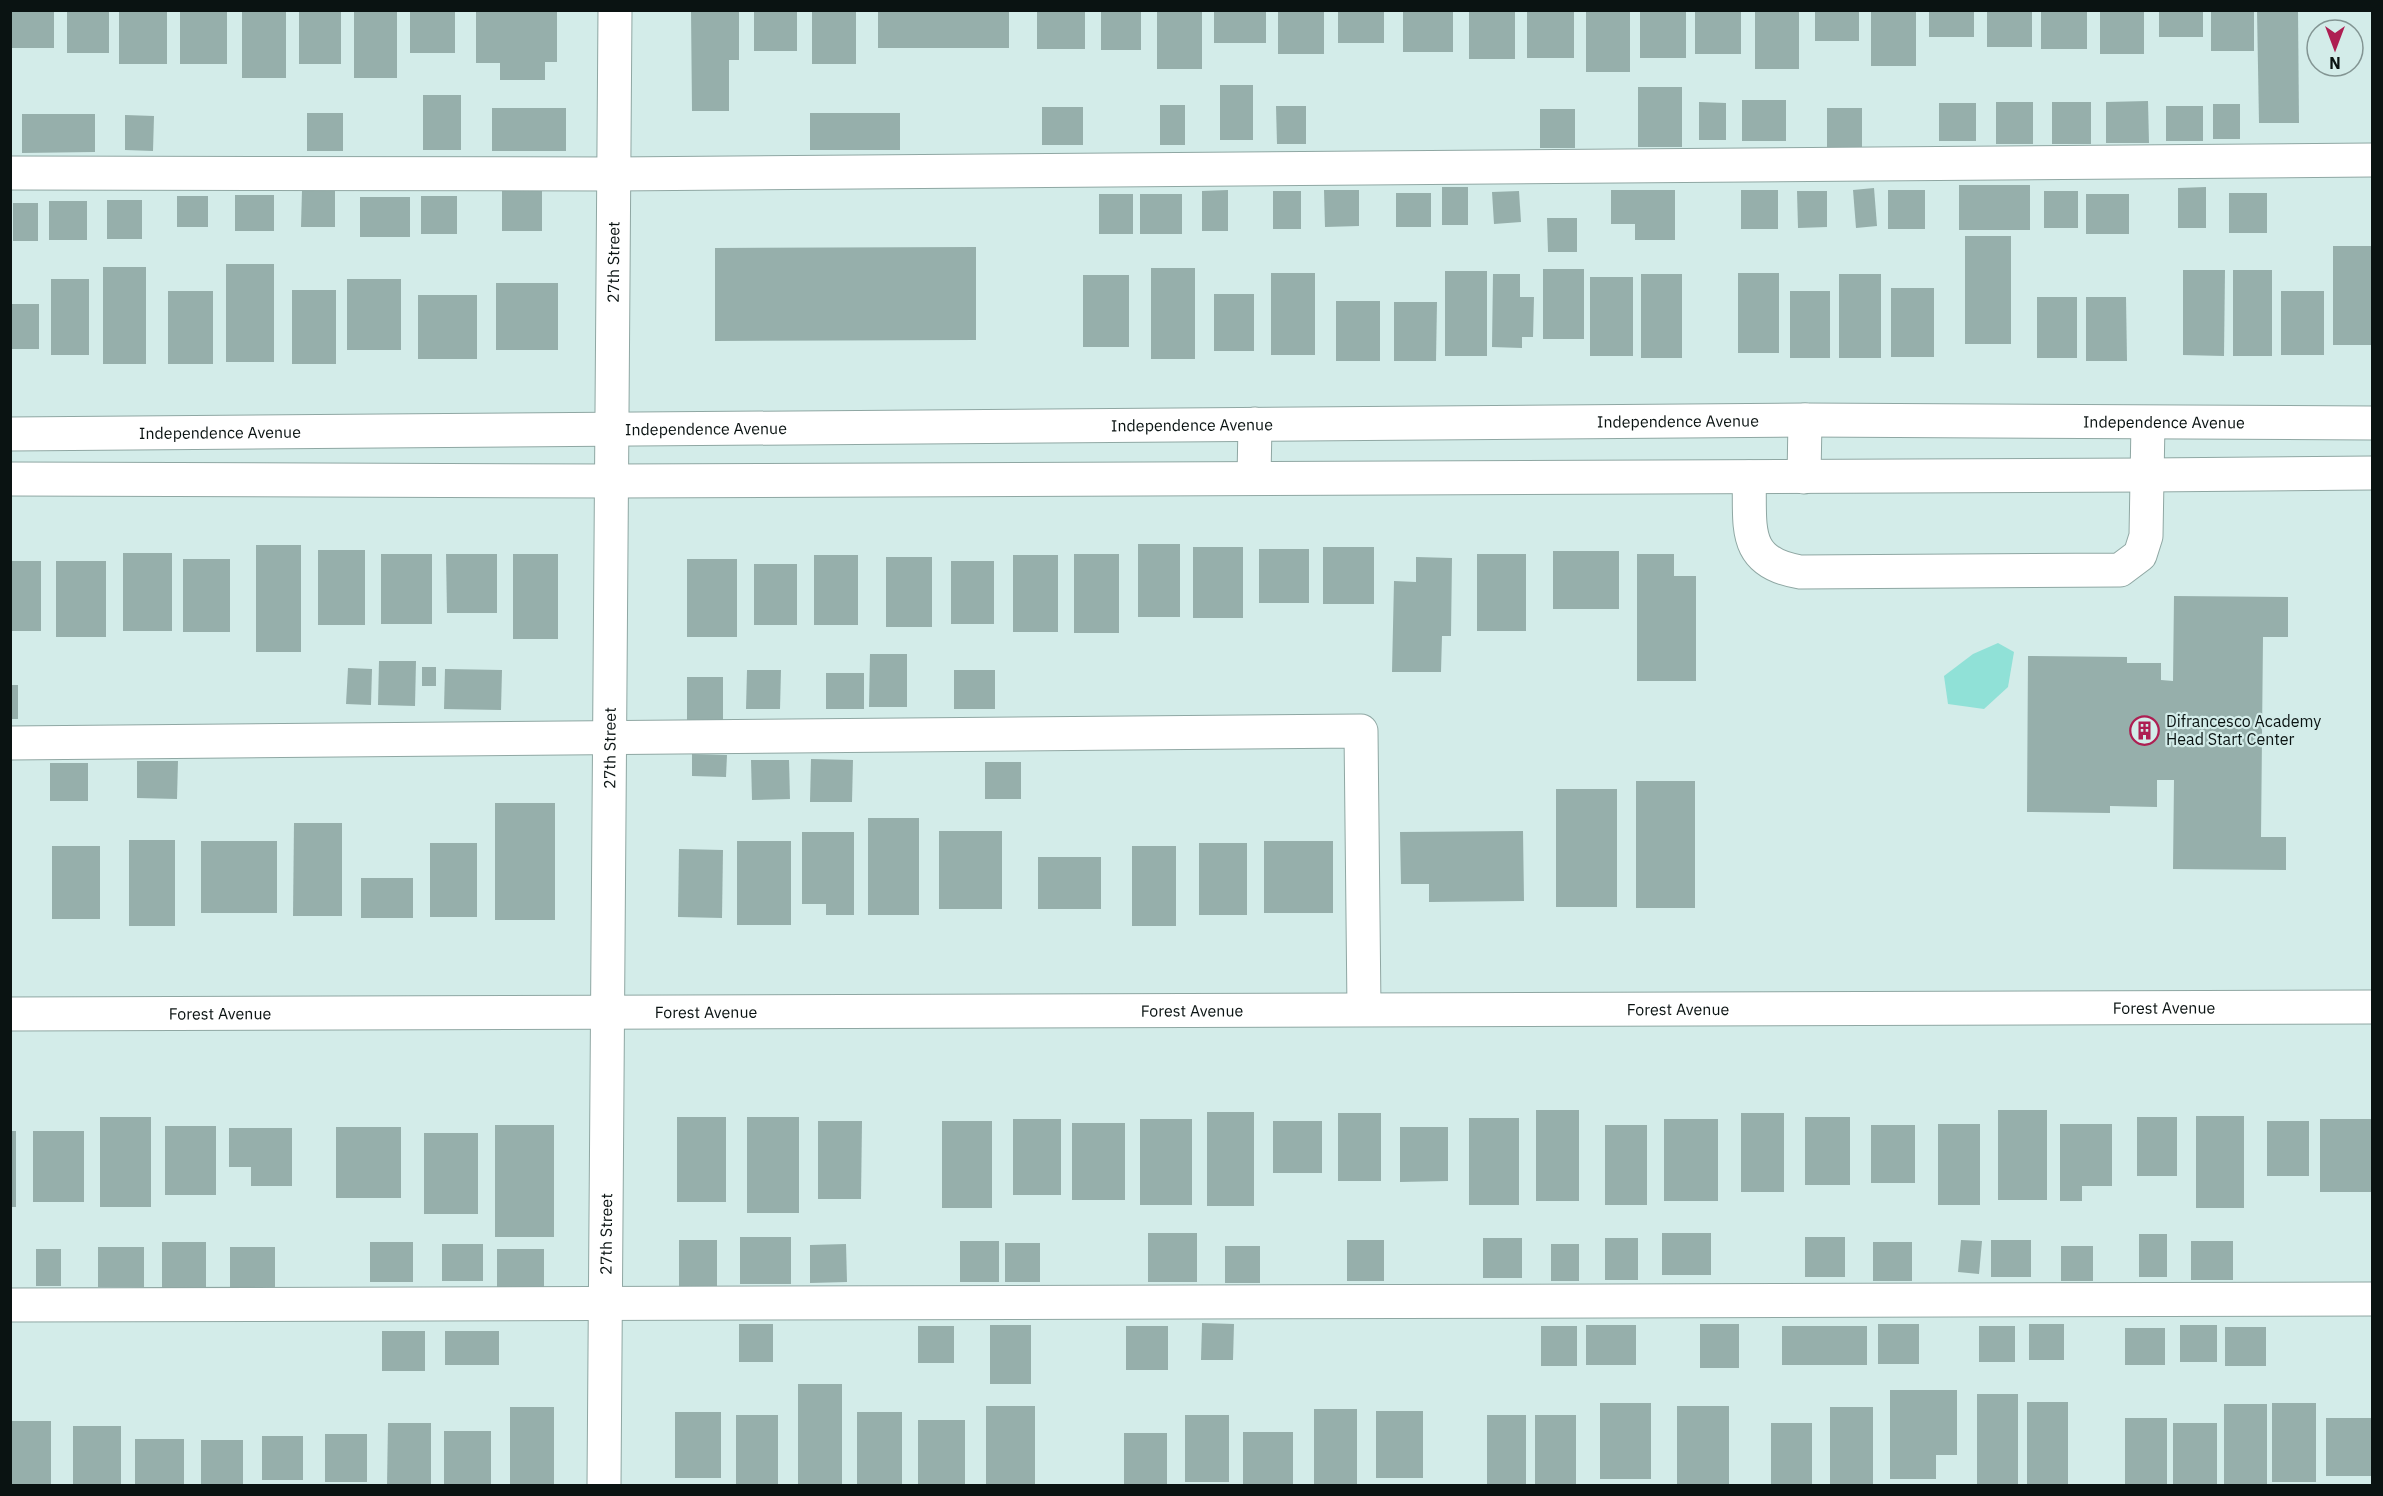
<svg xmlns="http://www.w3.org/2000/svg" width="2383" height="1496" font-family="'IBM Plex Sans',sans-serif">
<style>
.green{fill:#90e1d7}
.building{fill:#96afab}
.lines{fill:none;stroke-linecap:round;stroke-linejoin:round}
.minor-casing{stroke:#8fa7a3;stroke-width:35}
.minor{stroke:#fff;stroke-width:33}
.labels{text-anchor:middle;stroke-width:4.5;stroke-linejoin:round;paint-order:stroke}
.street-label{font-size:16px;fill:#0a1312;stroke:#d3ece9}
.poi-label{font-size:16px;fill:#0a1312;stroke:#d3ece9;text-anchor:start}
</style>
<rect width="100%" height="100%" fill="#d3ece9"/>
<path class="green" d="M 1998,643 L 2014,652 L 2008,687 L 1984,709 L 1948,704 L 1944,676 L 1973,654 Z"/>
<g class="building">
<rect x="12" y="10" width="42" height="38"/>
<rect x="67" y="10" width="42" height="43"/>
<rect x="119" y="10" width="48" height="54"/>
<rect x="180" y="10" width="47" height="54"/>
<rect x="242" y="10" width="44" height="68"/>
<rect x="299" y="10" width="42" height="54"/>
<rect x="354" y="10" width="43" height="68"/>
<rect x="410" y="10" width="45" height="43"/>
<path d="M 476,10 L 557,10 L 557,62 L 545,62 L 545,80 L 500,80 L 500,63 L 476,63 Z"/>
<path d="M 691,10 L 739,10 L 739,60 L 729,60 L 729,111 L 692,111 Z"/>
<rect x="754" y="10" width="43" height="41"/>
<rect x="812" y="10" width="44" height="54"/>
<rect x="878" y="10" width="131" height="38"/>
<rect x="1037" y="10" width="48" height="39"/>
<rect x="1101" y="10" width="40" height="40"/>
<rect x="1157" y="10" width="45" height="59"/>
<rect x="1214" y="10" width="52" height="33"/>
<rect x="1278" y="10" width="46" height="44"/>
<rect x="1338" y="10" width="46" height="33"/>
<rect x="1403" y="10" width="50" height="42"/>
<rect x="1469" y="10" width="46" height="49"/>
<rect x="1527" y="10" width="47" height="48"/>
<rect x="1586" y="10" width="44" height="62"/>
<rect x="1640" y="10" width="46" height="48"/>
<rect x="1695" y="10" width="46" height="44"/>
<rect x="1755" y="10" width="44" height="59"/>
<rect x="1815" y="10" width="44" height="31"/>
<rect x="1871" y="10" width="45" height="56"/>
<rect x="1929" y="10" width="45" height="27"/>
<rect x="1987" y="10" width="45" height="37"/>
<rect x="2041" y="10" width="46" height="39"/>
<rect x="2100" y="10" width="44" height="44"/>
<rect x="2159" y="10" width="44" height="27"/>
<rect x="2211" y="10" width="43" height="41"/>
<path d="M 2257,10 L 2298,10 L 2299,123 L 2259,123 Z"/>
<rect x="1220" y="85" width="33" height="55"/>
<rect x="1638" y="87" width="44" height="60"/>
<rect x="423" y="95" width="38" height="55"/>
<rect x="1742" y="100" width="44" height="41"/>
<path d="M 2148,101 L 2149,143 L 2106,143 L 2106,102 Z"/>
<path d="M 1699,102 L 1726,103 L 1726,140 L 1699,140 Z"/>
<rect x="1996" y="102" width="37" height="42"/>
<rect x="2052" y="102" width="39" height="42"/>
<rect x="1939" y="103" width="37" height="38"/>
<rect x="2213" y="104" width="27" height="35"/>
<rect x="1160" y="105" width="25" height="40"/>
<path d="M 1276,106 L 1306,106 L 1306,144 L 1277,144 Z"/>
<rect x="2166" y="106" width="37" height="35"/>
<rect x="1042" y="107" width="41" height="38"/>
<rect x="492" y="108" width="74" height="43"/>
<rect x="1827" y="108" width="35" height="39"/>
<rect x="1540" y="109" width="35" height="39"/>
<rect x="307" y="113" width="36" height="38"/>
<rect x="810" y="113" width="90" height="37"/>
<path d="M 22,114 L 95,114 L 95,152 L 22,153 Z"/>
<path d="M 125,115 L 154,116 L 153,151 L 125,150 Z"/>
<rect x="1959" y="185" width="71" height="45"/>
<rect x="1442" y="187" width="26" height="38"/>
<path d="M 2206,187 L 2206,228 L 2178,228 L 2178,188 Z"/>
<path d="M 1874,188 L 1877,226 L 1856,228 L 1853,190 Z"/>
<path d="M 302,190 L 335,191 L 335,227 L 301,227 Z"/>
<path d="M 1228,190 L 1228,231 L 1202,231 L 1202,191 Z"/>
<path d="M 1324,190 L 1359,190 L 1359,226 L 1325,227 Z"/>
<path d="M 1611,190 L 1675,190 L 1675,240 L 1635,240 L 1635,224 L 1611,224 Z"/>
<rect x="1741" y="190" width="37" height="39"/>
<rect x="1888" y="190" width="37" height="39"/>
<rect x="502" y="191" width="40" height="40"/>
<rect x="1273" y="191" width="28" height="38"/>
<path d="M 1519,191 L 1521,222 L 1494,224 L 1492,192 Z"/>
<path d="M 1797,191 L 1827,191 L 1827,227 L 1798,228 Z"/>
<rect x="2044" y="191" width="34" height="37"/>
<rect x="1396" y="193" width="35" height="34"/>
<rect x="2229" y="193" width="38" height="40"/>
<rect x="1099" y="194" width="34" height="40"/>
<rect x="1140" y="194" width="42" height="40"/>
<rect x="2086" y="194" width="43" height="40"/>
<rect x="235" y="195" width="39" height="36"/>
<rect x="177" y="196" width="31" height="31"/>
<rect x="421" y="196" width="36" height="38"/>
<rect x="360" y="197" width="50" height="40"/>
<rect x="107" y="200" width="35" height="39"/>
<rect x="49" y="201" width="38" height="39"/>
<rect x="13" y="203" width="25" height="38"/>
<path d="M 1547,218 L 1577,218 L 1577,252 L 1548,252 Z"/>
<rect x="1965" y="236" width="46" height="108"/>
<rect x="2333" y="246" width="39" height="99"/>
<path d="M 976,247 L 976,340 L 715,341 L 715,248 Z"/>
<rect x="226" y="264" width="48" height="98"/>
<rect x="103" y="267" width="43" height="97"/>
<rect x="1151" y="268" width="44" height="91"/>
<rect x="1543" y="269" width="41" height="70"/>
<path d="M 2183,270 L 2225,270 L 2224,356 L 2183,355 Z"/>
<rect x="2233" y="270" width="39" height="86"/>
<rect x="1445" y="271" width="42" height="85"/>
<rect x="1271" y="273" width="44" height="82"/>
<rect x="1738" y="273" width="41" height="80"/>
<path d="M 1493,274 L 1520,274 L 1520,297 L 1534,297 L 1533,337 L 1522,337 L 1522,348 L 1492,347 Z"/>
<rect x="1641" y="274" width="41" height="84"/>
<rect x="1839" y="274" width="42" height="84"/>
<rect x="1083" y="275" width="46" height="72"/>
<rect x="1590" y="277" width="43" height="79"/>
<rect x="51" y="279" width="38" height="76"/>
<rect x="347" y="279" width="54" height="71"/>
<rect x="496" y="283" width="62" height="67"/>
<rect x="1891" y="288" width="43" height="69"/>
<rect x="292" y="290" width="44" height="74"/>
<rect x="168" y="291" width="45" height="73"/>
<rect x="1790" y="291" width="40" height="67"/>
<rect x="2281" y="291" width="43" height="64"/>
<rect x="1214" y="294" width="40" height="57"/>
<rect x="418" y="295" width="59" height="64"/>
<rect x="2037" y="297" width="40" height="61"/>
<path d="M 2086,297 L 2126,297 L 2127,361 L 2086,361 Z"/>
<rect x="1336" y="301" width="44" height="60"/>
<path d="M 1394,302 L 1437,302 L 1436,361 L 1394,361 Z"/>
<rect x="10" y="304" width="29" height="45"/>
<rect x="1138" y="544" width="42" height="73"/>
<rect x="256" y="545" width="45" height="107"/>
<rect x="1193" y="547" width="50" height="71"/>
<rect x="1323" y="547" width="51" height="57"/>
<rect x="1259" y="549" width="50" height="54"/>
<rect x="318" y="550" width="47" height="75"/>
<rect x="1553" y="551" width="66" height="58"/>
<rect x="123" y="553" width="49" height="78"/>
<rect x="381" y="554" width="51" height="70"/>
<path d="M 446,554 L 497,554 L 497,613 L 447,613 Z"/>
<rect x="513" y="554" width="45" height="85"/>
<rect x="1074" y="554" width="45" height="79"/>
<rect x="1477" y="554" width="49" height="77"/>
<path d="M 1637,554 L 1674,554 L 1674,576 L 1696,576 L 1696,681 L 1637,681 Z"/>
<rect x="814" y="555" width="44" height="70"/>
<rect x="1013" y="555" width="45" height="77"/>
<rect x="886" y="557" width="46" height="70"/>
<path d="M 1416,557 L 1452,558 L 1451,636 L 1442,636 L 1441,672 L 1392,672 L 1394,581 L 1416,582 Z"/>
<rect x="183" y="559" width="47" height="73"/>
<rect x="687" y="559" width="50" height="78"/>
<rect x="10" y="561" width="31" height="70"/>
<rect x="56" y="561" width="50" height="76"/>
<rect x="951" y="561" width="43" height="63"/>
<rect x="754" y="564" width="43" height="61"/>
<path d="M 2174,596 L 2288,597 L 2288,637 L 2263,637 L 2261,837 L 2286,837 L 2286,870 L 2173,869 L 2174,780 L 2157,780 L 2157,807 L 2110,806 L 2110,813 L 2027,812 L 2028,656 L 2127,657 L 2127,663 L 2161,663 L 2161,680 L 2173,681 Z"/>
<path d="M 870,654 L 907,654 L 907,707 L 869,707 Z"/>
<path d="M 379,661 L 416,661 L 415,706 L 378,705 Z"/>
<rect x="422" y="667" width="14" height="19"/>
<path d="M 348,668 L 372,669 L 371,705 L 346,704 Z"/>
<path d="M 445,669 L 502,670 L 501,710 L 444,709 Z"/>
<path d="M 747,670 L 781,670 L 780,709 L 746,709 Z"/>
<rect x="954" y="670" width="41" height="39"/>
<rect x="826" y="673" width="38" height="36"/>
<rect x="687" y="677" width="36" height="44"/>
<rect x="10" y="685" width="8" height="34"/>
<path d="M 692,754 L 727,755 L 726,777 L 692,776 Z"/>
<path d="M 811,759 L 853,760 L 852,802 L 810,802 Z"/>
<path d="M 751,760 L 789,760 L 790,799 L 752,800 Z"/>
<path d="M 137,761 L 178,761 L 177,799 L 137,798 Z"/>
<rect x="985" y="762" width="36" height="37"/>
<rect x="50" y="763" width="38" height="38"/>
<rect x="1636" y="781" width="59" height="127"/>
<rect x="1556" y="789" width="61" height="118"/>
<rect x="495" y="803" width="60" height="117"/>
<rect x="868" y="818" width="51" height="97"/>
<path d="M 294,823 L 342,823 L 342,916 L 293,916 Z"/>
<rect x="939" y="831" width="63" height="78"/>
<path d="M 1523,831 L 1524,901 L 1429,902 L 1429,884 L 1401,884 L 1400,832 Z"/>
<path d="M 802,832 L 854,832 L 854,915 L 826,915 L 826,904 L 802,904 Z"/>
<rect x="129" y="840" width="46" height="86"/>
<rect x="201" y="841" width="76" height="72"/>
<rect x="737" y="841" width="54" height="84"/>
<rect x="1264" y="841" width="69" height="72"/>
<rect x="430" y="843" width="47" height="74"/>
<rect x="1199" y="843" width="48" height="72"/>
<rect x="52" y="846" width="48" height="73"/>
<rect x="1132" y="846" width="44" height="80"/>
<path d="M 679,849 L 723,850 L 722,918 L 678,917 Z"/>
<rect x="1038" y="857" width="63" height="52"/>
<rect x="361" y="878" width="52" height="40"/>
<rect x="1536" y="1110" width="43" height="91"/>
<rect x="1998" y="1110" width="49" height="90"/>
<rect x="1207" y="1112" width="47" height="94"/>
<rect x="1338" y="1113" width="43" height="68"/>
<rect x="1741" y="1113" width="43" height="79"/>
<rect x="2196" y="1116" width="48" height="92"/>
<rect x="100" y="1117" width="51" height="90"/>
<rect x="677" y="1117" width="49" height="85"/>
<rect x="747" y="1117" width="52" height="96"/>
<rect x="1805" y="1117" width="45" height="68"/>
<rect x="2137" y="1117" width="40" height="59"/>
<rect x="1469" y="1118" width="50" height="87"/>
<rect x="1013" y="1119" width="48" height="76"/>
<rect x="1140" y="1119" width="52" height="86"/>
<rect x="1664" y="1119" width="54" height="82"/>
<rect x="2320" y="1119" width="52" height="73"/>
<path d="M 818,1121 L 862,1121 L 861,1199 L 818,1199 Z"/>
<rect x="942" y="1121" width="50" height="87"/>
<rect x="1273" y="1121" width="49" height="52"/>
<rect x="2267" y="1121" width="42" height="55"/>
<rect x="1072" y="1123" width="53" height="77"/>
<rect x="1938" y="1124" width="42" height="81"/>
<path d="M 2060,1124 L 2112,1124 L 2112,1186 L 2082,1186 L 2082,1201 L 2060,1201 Z"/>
<rect x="495" y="1125" width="59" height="112"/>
<rect x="1605" y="1125" width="42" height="80"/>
<rect x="1871" y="1125" width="44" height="58"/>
<rect x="165" y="1126" width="51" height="69"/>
<rect x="336" y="1127" width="65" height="71"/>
<path d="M 1400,1127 L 1448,1127 L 1448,1181 L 1400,1182 Z"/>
<path d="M 229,1128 L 292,1128 L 292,1186 L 251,1186 L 251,1167 L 229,1167 Z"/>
<rect x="10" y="1131" width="6" height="76"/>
<rect x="33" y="1131" width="51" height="71"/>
<rect x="424" y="1133" width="54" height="81"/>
<rect x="1148" y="1233" width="49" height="49"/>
<rect x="1662" y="1233" width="49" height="42"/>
<rect x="2139" y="1234" width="28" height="43"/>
<rect x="740" y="1237" width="51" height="47"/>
<rect x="1805" y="1237" width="40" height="40"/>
<rect x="1483" y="1238" width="39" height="40"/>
<rect x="1605" y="1238" width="33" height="42"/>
<rect x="679" y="1240" width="38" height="52"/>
<rect x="1347" y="1240" width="37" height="41"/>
<path d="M 1961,1240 L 1982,1241 L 1979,1274 L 1958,1272 Z"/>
<rect x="1991" y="1240" width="40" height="37"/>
<rect x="960" y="1241" width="39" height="41"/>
<rect x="2191" y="1241" width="42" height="39"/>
<rect x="162" y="1242" width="44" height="45"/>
<rect x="370" y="1242" width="43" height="40"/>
<rect x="1873" y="1242" width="39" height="39"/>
<rect x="1005" y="1243" width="35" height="39"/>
<rect x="442" y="1244" width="41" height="37"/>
<path d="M 846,1244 L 847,1282 L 810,1283 L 810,1245 Z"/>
<rect x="1551" y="1244" width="28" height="37"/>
<rect x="1225" y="1246" width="35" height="37"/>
<rect x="2061" y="1246" width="32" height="35"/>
<rect x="98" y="1247" width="46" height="40"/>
<rect x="230" y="1247" width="45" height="40"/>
<rect x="36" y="1249" width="25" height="37"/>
<rect x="497" y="1249" width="47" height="43"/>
<path d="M 1202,1323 L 1234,1324 L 1233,1360 L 1201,1360 Z"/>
<rect x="739" y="1324" width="34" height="38"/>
<rect x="1700" y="1324" width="39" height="44"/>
<rect x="1878" y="1324" width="41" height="40"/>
<rect x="2029" y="1324" width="35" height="36"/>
<rect x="990" y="1325" width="41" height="59"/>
<rect x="1586" y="1325" width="50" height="40"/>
<rect x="2180" y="1325" width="37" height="37"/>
<rect x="918" y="1326" width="36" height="37"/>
<rect x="1126" y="1326" width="42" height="44"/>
<rect x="1541" y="1326" width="36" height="40"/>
<rect x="1782" y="1326" width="85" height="39"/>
<rect x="1979" y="1326" width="36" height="36"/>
<rect x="2225" y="1327" width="41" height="39"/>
<rect x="2125" y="1328" width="40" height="37"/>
<rect x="382" y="1331" width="43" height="40"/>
<rect x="445" y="1331" width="54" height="34"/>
<rect x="798" y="1384" width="44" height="102"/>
<path d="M 1890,1390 L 1957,1390 L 1957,1455 L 1936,1455 L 1936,1479 L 1890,1479 Z"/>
<rect x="1977" y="1394" width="41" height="92"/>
<rect x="2027" y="1402" width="41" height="84"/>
<rect x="1600" y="1403" width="51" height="76"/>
<rect x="2272" y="1403" width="44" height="79"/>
<rect x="2224" y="1404" width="43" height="82"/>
<rect x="986" y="1406" width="49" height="80"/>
<rect x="1677" y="1406" width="52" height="80"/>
<rect x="510" y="1407" width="44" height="79"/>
<rect x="1830" y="1407" width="43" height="79"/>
<rect x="1314" y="1409" width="43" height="77"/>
<rect x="1376" y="1411" width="47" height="67"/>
<rect x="675" y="1412" width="46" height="66"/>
<rect x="857" y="1412" width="45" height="74"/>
<rect x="736" y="1415" width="42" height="71"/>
<rect x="1185" y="1415" width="44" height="67"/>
<rect x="1487" y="1415" width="39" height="71"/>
<rect x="1535" y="1415" width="41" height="71"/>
<rect x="2125" y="1418" width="42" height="68"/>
<rect x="2326" y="1418" width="46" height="58"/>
<rect x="918" y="1420" width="47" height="66"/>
<rect x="10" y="1421" width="41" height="65"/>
<path d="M 388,1423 L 431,1423 L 431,1486 L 387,1486 Z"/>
<rect x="1771" y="1423" width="41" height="63"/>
<rect x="2173" y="1423" width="44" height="63"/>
<rect x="73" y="1426" width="48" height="60"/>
<rect x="444" y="1431" width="47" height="55"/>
<rect x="1243" y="1432" width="50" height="54"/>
<rect x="1124" y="1433" width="43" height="53"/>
<rect x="325" y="1434" width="42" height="48"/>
<rect x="262" y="1436" width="41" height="44"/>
<rect x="135" y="1439" width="49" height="47"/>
<rect x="201" y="1440" width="42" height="46"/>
</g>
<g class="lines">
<defs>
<g id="minor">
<path d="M 10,173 L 614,174 L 2372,160"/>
<path id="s1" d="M 10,434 L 1805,420 L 2372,423"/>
<path d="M 1749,477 C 1751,525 1740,562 1800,572 L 2120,570 L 2140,555 L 2146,536 L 2148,423"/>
<path d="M 1804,477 L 1805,420"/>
<path d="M 1254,478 L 1255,424"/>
<path d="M 10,479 L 612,481 L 2148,475 L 2372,473"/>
<path d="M 10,743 L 1361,731 L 1364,1009"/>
<path id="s2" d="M 10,1014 L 2372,1007"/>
<path d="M 10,1305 L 2372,1299"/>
<path id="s3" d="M 604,1486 L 615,10"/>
</g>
</defs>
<use href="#minor" class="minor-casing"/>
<use href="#minor" class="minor"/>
</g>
<defs>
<symbol id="building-ring" viewBox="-11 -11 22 22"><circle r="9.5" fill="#d3ece9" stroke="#ae1e52" stroke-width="1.5"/><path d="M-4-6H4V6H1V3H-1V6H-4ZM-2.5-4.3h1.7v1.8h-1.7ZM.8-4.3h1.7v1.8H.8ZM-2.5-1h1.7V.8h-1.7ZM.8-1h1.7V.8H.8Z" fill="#ae1e52"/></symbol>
</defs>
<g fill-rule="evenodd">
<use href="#building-ring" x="2128" y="714" width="33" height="33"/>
</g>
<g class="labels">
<g class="street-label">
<text dy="6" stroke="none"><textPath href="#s3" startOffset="1224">27th Street</textPath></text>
<text dy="6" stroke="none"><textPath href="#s1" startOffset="1668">Independence Avenue</textPath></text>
<text dy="6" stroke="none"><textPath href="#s1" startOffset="2154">Independence Avenue</textPath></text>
<text dy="6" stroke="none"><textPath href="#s1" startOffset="1182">Independence Avenue</textPath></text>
<text dy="6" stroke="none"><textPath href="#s1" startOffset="696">Independence Avenue</textPath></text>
<text dy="6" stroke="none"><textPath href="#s1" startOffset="210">Independence Avenue</textPath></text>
<text dy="6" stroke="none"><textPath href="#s3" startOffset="738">27th Street</textPath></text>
<text dy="6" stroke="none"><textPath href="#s2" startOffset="2154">Forest Avenue</textPath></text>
<text dy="6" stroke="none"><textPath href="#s2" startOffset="1668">Forest Avenue</textPath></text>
<text dy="6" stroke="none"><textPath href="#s2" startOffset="1182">Forest Avenue</textPath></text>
<text dy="6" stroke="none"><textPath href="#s2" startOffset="696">Forest Avenue</textPath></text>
<text dy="6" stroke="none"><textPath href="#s2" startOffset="210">Forest Avenue</textPath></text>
<text dy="6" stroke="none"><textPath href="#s3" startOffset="252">27th Street</textPath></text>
</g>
<g class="poi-label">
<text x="2166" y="727">Difrancesco Academy<tspan x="2166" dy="18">Head Start Center</tspan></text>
</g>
</g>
<rect width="2383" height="1496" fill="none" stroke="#0a1312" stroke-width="24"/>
<g transform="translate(2335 48) rotate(180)"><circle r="28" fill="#d3ece9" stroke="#839593" stroke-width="1.5"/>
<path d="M0-4.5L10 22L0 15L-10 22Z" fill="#ae1e52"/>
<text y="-9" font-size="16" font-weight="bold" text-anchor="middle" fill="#0a1312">N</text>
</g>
</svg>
